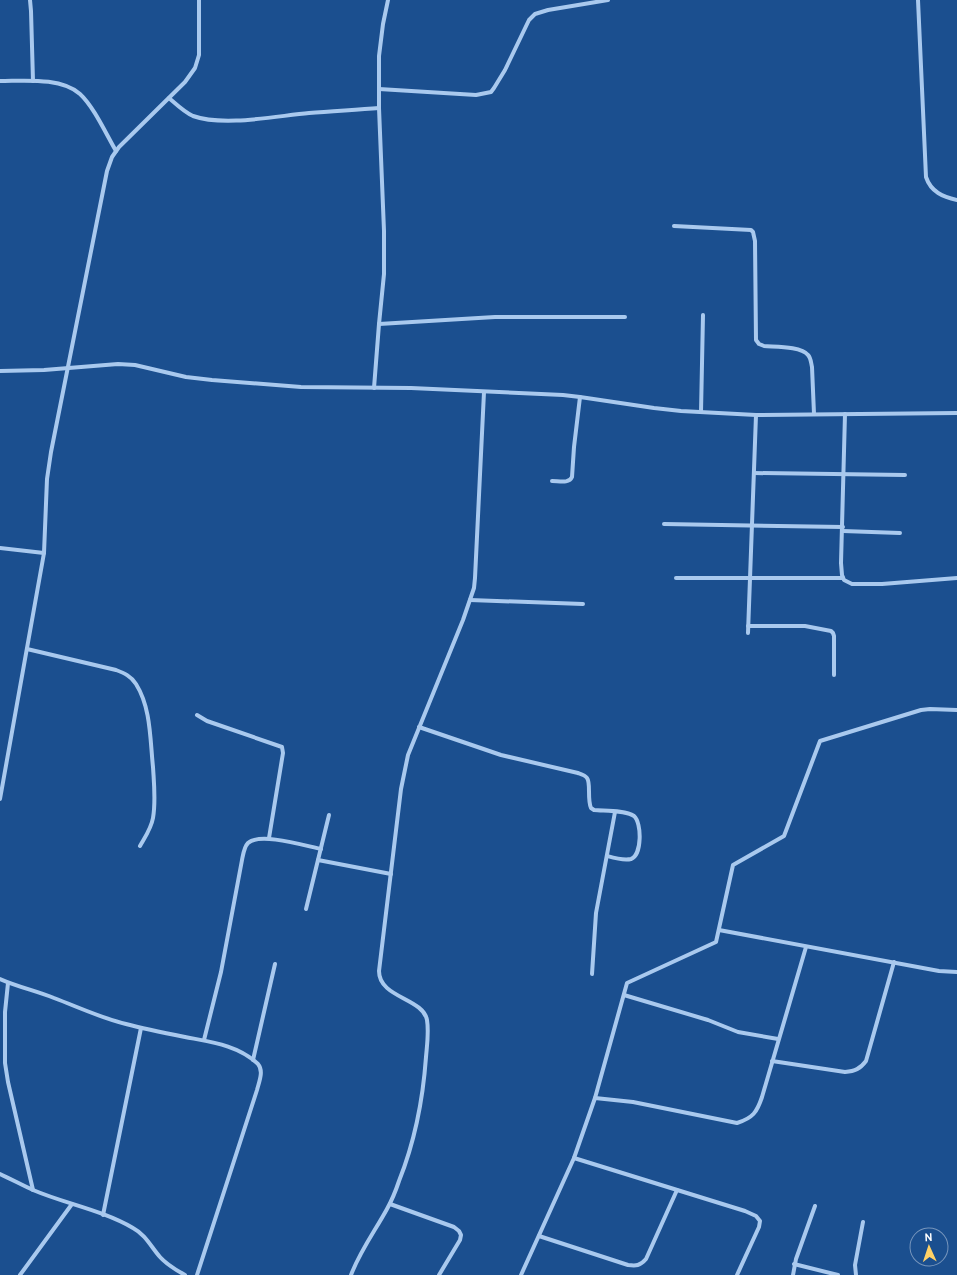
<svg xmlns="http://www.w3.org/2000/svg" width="957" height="1275" font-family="Overpass,sans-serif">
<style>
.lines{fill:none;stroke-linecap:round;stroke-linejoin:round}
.street{stroke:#a9c9ee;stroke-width:4}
</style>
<rect width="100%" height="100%" fill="#1b4f8f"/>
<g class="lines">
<g class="street">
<path d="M 30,0 L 31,11 L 33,81"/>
<path d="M 918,0 L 926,177 C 931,192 943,197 957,200"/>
<path d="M 0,81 C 24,81 61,77 80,94 C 94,107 106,134 116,151"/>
<path d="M 379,89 L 476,95 L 491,92 L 494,88 L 505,70 L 529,20 L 535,14 L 548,10 L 608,0"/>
<path d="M 169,98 C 176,104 184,112 193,116 C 224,127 276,116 309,113 C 332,111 355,110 379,108"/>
<path d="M 674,226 L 751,230 L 753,232 L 755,241 L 756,340 L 759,344 L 764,346 C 775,347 801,346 808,355 C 811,358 811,363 812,367 L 814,414"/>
<path d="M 379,324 L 495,317 L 625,317"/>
<path d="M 0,371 L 44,370 L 118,364 L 135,365 L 186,377 L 212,380 L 301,387 L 411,388 L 563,395 L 580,397 L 654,408 L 681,411 L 756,415 L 957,413"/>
<path d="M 374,388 L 379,324 L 384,274 L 384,231 L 379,108 L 379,56 L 383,24 L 388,0"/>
<path d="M 701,412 L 703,315"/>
<path d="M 845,414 L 841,563 L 842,575 L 844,580 L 852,584 L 882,584 L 957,578"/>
<path d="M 754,473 L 905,475"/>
<path d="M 552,481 C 559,481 569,484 572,477 L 574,447 L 580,397"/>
<path d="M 664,524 L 843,527"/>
<path d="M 843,531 L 900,533"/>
<path d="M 0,548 L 44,553"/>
<path d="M 676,578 L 843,578"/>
<path d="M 470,600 L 583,604"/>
<path d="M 748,626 L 805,626 L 831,631 L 833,633 L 834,636 L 834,675"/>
<path d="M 748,633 L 756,415"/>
<path d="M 27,649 L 116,670 C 124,673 131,676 136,684 C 151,708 150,739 153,767 C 154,784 156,801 153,818 C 151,829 145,837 140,846"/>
<path d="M 197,715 L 207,721 L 282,747 L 283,753 L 269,838"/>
<path d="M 419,727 L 501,755 L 578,773 C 581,774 585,775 587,778 C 591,783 587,799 591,808 L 594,810 C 605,811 625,810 634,816 C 642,823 642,855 631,859 C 624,861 614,858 607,856"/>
<path d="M 0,799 L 44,553 L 47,479 L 51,452 L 107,171 L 112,157 L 119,147 L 185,82 L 195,68 L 199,55 L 199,0"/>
<path d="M 318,860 L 391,874"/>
<path d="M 306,909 L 329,815"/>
<path d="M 719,930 L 939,971 L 957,972"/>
<path d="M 592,974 L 596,913 L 615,812"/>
<path d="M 0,979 C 18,987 37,991 54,998 C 78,1007 101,1018 126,1024 C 145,1029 165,1033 185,1037 C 211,1042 238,1045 258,1064 C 264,1071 259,1082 257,1090 L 197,1275"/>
<path d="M 8,983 L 5,1012 L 5,1063 L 8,1082 L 33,1190"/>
<path d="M 624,995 L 708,1020 L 738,1032 L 778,1039"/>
<path d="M 204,1040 L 221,972 L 242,860 C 243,855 244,847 248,843 C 260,832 306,846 321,849"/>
<path d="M 253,1060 L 275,964"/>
<path d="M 772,1061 L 845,1072 C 855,1071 860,1069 866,1061 L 894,962"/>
<path d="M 595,1098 L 627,983 L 716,942 L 733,865 L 784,836 L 820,741 L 921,710 L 930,709 L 957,710"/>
<path d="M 574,1158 L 745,1211 L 756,1216 L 760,1221 L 759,1227 L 737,1275"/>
<path d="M 0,1174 C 11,1179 22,1185 33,1190 C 66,1204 102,1210 133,1228 C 146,1235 151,1247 160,1257 C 167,1265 176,1270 185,1275"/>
<path d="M 390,1204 L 454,1227 L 459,1231 L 461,1235 L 460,1240 L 439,1275"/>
<path d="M 103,1215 L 141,1028"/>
<path d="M 539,1236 L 628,1265 C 636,1266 640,1266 646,1259 L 677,1190"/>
<path d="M 794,1264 L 838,1275"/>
<path d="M 20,1275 L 72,1204"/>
<path d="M 351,1275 C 360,1251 375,1231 387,1209 C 392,1200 396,1190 399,1181 C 415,1141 423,1099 426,1057 C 427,1045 429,1032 427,1020 C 423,998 379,998 379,971 L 401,789 L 408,755 L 463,620 L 474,588 L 475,578 L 484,392"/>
<path d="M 521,1275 L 574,1158 L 595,1098 L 633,1102 L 737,1123 C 753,1118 757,1112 762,1097 L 806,947"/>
<path d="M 793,1275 L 796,1259 L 815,1206"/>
<path d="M 856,1275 L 855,1265 L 863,1222"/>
</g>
</g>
<g transform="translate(929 1247) rotate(357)"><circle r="19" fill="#1b4f8f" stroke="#7695bc"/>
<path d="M0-3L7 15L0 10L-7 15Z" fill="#ffd166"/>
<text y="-6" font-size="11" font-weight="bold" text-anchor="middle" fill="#ffffff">N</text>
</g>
</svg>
